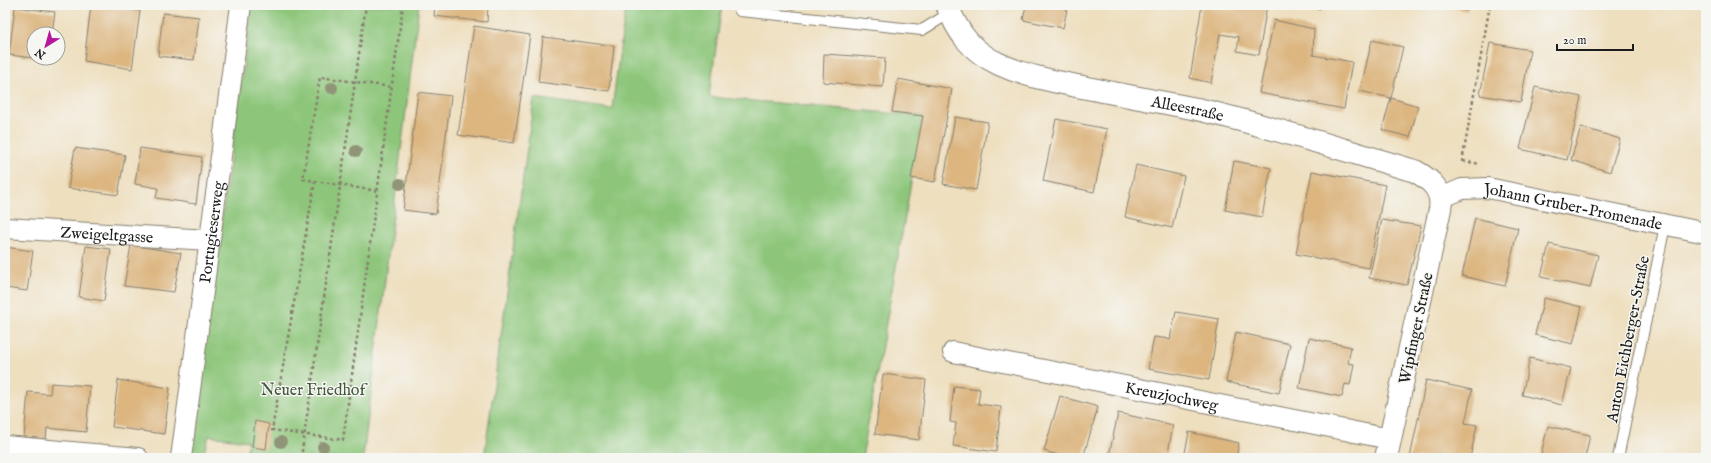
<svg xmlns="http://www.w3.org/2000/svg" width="1711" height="463" font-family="'IM FELL English',serif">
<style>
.green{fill:#8dc67a;stroke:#54714b}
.building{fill:#dcb57f}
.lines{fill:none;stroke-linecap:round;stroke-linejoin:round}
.service-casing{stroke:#857e6e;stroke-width:12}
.minor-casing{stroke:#857e6e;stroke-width:22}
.tertiary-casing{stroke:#857e6e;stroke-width:24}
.path{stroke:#857e6e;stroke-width:2.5;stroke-dasharray:3 3;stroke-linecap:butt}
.service{stroke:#fff;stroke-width:10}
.minor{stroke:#fff;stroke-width:20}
.tertiary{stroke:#fff;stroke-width:22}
.tree{fill:#909578}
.labels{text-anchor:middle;stroke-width:3;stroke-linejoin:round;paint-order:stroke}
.street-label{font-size:16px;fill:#1c1c1c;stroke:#f6f6f2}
.park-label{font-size:16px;fill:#44583d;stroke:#f6f6f2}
</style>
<rect width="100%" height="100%" fill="#f6f6f2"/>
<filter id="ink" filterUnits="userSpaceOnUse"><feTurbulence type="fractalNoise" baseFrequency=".025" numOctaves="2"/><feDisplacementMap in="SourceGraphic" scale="8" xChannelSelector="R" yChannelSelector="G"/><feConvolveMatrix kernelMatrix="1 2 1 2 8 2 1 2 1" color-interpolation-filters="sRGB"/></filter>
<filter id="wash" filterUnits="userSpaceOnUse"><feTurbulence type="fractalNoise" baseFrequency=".012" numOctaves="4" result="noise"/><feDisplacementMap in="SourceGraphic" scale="16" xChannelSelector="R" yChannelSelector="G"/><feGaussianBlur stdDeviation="0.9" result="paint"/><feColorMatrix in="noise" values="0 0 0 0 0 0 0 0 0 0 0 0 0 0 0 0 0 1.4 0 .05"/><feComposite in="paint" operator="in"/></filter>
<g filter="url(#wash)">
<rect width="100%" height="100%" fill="#eedfbf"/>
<g class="green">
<path d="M 252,5 L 419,5 L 363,458 L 246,458 L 248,441 L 209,436 L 203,455 L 189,453 Z"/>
<path d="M 626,5 L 722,5 L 709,97 L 923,116 L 862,458 L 484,458 L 534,98 L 612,109 Z"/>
</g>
<g id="blocks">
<g class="building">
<path d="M 91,5 L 140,11 L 132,69 L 84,61 Z"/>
<path d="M 435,5 L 488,5 L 487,22 L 434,16 Z"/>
<path d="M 1026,5 L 1068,5 L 1063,28 L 1023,20 Z"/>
<path d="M 1202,5 L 1267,5 L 1259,55 L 1237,51 L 1239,37 L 1220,34 L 1211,83 L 1190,78 Z"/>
<path d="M 1303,5 L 1321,5 L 1320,9 Z"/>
<path d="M 1442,5 L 1468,5 L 1467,11 Z"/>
<path d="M 15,7 L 55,12 L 52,34 L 34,34 L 34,58 L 9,55 Z"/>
<path d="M 163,13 L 199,17 L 194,60 L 158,56 Z"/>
<path d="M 1274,20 L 1314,29 L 1313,55 L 1352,62 L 1344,109 L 1259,93 Z"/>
<path d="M 474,26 L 530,35 L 514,143 L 458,135 Z"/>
<path d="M 543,37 L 614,46 L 609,91 L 538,82 Z"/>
<path d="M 1372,40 L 1403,47 L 1391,98 L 1418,106 L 1410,137 L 1382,130 L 1391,98 L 1360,91 Z"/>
<path d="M 1490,43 L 1530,50 L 1521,102 L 1480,95 Z"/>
<path d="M 824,54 L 885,58 L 883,87 L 823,82 Z"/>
<path d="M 898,79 L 952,89 L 935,182 L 911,178 L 923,116 L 892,112 Z"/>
<path d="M 1535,87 L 1581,97 L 1567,160 L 1520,149 Z"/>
<path d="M 418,92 L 451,96 L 436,214 L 403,210 Z"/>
<path d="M 955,117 L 988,122 L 976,190 L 943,184 Z"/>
<path d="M 1056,119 L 1107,129 L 1094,192 L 1043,181 Z"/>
<path d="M 1581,127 L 1620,139 L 1610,172 L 1571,160 Z"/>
<path d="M 75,148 L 125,155 L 118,195 L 68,188 Z"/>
<path d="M 140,148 L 202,157 L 196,204 L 156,198 L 158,188 L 135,184 Z"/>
<path d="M 1234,161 L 1271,168 L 1262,217 L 1225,210 Z"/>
<path d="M 1136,165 L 1184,176 L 1172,228 L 1125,217 Z"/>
<path d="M 1312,171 L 1385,185 L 1369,268 L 1296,254 Z"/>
<path d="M 1475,218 L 1518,228 L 1505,286 L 1462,276 Z"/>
<path d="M 1382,220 L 1421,226 L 1407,285 L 1369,278 Z"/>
<path d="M 1549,244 L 1598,255 L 1590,288 L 1541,277 Z"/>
<path d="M 131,245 L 181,253 L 174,292 L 124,286 Z"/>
<path d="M 86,246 L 111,249 L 104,301 L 79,297 Z"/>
<path d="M 5,247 L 33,251 L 27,291 L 5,288 Z"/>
<path d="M 1544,298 L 1582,307 L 1573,344 L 1535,335 Z"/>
<path d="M 1176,312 L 1219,319 L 1209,380 L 1148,369 L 1154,337 L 1170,339 Z"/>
<path d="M 1236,332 L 1290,344 L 1279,393 L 1226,382 Z"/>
<path d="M 1309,338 L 1351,347 L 1348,363 L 1354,364 L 1350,385 L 1345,384 L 1342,397 L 1299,388 Z"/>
<path d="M 1530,358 L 1571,368 L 1562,405 L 1522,395 Z"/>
<path d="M 883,374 L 926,380 L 919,440 L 875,434 Z"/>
<path d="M 118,380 L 170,388 L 164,434 L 112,427 Z"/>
<path d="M 1426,380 L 1472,390 L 1465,423 L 1477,425 L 1470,458 L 1410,458 Z"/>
<path d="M 51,383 L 90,386 L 86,432 L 47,428 L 46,439 L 24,437 L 28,392 L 50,394 Z"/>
<path d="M 954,386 L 980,389 L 978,404 L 1001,407 L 996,452 L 953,446 L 956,423 L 950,422 Z"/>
<path d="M 1060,396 L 1098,407 L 1083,458 L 1069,458 L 1044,451 Z"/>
<path d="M 1118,413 L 1173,425 L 1167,458 L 1117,458 L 1109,456 Z"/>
<path d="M 255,421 L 269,424 L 266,449 L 252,447 Z"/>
<path d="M 1548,426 L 1590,435 L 1585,458 L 1540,458 Z"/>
<path d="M 1189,432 L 1239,443 L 1236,458 L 1184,458 Z"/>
</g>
</g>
</g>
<g filter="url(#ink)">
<use href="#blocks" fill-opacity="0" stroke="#857e6e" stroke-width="1"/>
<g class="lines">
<defs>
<g id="service">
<path d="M 740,11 L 922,30 L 950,13"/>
<path d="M 1618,458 L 1665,225"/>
</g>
<g id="minor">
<path id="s1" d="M 1441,198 L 1462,189 L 1488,188 L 1706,233"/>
<path id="s2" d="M 5,228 L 209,240"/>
<path id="s3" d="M 953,352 L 1390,439"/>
<path d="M 5,446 L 138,458"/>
<path id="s4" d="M 181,458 L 241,5"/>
</g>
<g id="tertiary">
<path id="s5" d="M 947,5 C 958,33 971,51 999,64 C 1027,77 1057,82 1087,88 C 1123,95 1160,102 1197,109 C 1270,126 1343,150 1415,171 C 1431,180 1443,190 1440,209 L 1386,458"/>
</g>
</defs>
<use href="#service" class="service-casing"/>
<use href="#minor" class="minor-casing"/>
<use href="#tertiary" class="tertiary-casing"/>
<g class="path">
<path d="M 1463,161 L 1480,164"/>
<path d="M 1462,162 L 1490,5"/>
<path d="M 315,181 L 272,430 L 343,440 L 403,5"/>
<path d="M 377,191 L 303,179 L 320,77 L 392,87"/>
<path d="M 301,458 L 366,5"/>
</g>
<use href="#service" class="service"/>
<use href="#minor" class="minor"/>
<use href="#tertiary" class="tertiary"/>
</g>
<g class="tree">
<circle cx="332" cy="88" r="6"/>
<circle cx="356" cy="151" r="6"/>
<circle cx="400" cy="184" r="6"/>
<circle cx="281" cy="442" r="6"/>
<circle cx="323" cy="447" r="6"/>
</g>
</g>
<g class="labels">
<g class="street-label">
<text dy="6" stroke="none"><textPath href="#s5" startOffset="275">Alleestraße</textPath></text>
<text dy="6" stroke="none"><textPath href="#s1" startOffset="136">Johann Gruber-Promenade</textPath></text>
<text dy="6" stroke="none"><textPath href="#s4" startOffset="228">Portugieserweg</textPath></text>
<text dy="6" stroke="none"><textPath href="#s2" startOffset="102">Zweigeltgasse</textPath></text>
<text transform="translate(1415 328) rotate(-78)" y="6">Wipfinger Straße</text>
<text transform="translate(1627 339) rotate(-79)" y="6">Anton Eichberger-Straße</text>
<text dy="6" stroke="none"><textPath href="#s3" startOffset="223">Kreuzjochweg</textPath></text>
</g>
<g class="park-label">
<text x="313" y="395">Neuer Friedhof</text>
</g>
</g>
<rect width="1711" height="463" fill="none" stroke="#f6f6f2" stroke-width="20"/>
<g transform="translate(46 46) rotate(217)"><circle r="19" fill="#f6f6f2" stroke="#9f9f9c"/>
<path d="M0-3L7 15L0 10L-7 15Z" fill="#b5179e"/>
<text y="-6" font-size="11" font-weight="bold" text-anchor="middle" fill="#1c1c1c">N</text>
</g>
<path d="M1557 44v6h76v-6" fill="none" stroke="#1c1c1c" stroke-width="2"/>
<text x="1563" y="44" font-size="12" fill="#1c1c1c" stroke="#f6f6f2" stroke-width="3" paint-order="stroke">20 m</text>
</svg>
